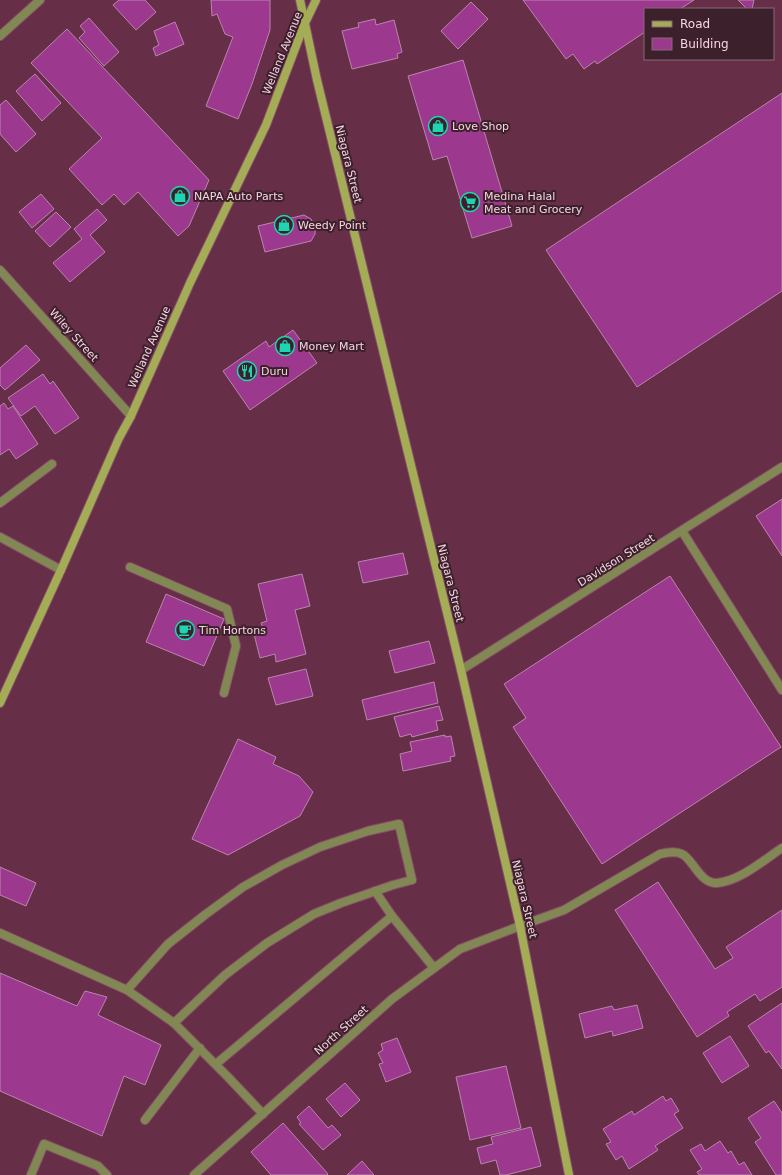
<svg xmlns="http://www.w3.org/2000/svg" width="782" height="1175" font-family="'DejaVu Sans',sans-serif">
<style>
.building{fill:#9c388d;stroke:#ba85af}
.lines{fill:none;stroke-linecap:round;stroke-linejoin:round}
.service-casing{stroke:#844f66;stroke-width:10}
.minor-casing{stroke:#844f66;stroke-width:10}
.secondary-casing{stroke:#844f66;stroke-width:10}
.service{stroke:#828853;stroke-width:8}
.minor{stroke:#828853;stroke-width:8}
.secondary{stroke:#a4ad55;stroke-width:8}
.labels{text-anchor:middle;stroke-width:4;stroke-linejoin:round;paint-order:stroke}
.street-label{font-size:11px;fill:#f7d3e0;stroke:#3c212c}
.poi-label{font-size:11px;fill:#f7d3e0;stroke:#3c212c;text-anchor:start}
</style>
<rect width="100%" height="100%" fill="#672e47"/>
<g class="building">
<path d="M 119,0 L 145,0 L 156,12 L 136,30 L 113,5 Z"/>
<path d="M 211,0 L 270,0 L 270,30 L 252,84 L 238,119 L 206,106 L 233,37 L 225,34 L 217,14 L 212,16 Z"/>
<path d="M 523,0 L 694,0 L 680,9 L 645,9 L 645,32 L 597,64 L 595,61 L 584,69 L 573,54 L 566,59 Z"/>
<path d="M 738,0 L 754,0 L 752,9 L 747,9 Z"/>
<path d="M 471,2 L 488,19 L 458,49 L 441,31 Z"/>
<path d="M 89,18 L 119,52 L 104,66 L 79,38 L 85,32 L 80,26 Z"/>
<path d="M 375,19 L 376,25 L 394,20 L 402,52 L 397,54 L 398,58 L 352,69 L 342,31 L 359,27 L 358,23 Z"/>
<path d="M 175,22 L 184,44 L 156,56 L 153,48 L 159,45 L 154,31 Z"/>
<path d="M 67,29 L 209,180 L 189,226 L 178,236 L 138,192 L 124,205 L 114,194 L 102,205 L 69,169 L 102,138 L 31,63 Z"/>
<path d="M 463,60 L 512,226 L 472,238 L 447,156 L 433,160 L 408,76 Z"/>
<path d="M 35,74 L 61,103 L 42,121 L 16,91 Z"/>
<path d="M 782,93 L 782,291 L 637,387 L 546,250 Z"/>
<path d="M 6,100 L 36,134 L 16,152 L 0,134 L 0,105 Z"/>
<path d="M 41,194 L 54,209 L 32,228 L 19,212 Z"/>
<path d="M 97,209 L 107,220 L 90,235 L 105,252 L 70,282 L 53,263 L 82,239 L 74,229 Z"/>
<path d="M 56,212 L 71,227 L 50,247 L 35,231 Z"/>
<path d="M 304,215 L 311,219 L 315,226 L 315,234 L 311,241 L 265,252 L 258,226 Z"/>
<path d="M 293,330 L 317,363 L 250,410 L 223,371 L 266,341 L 269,347 Z"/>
<path d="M 26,345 L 40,360 L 5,390 L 0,385 L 0,368 Z"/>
<path d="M 43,374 L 50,384 L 53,381 L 79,418 L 55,434 L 35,406 L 21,416 L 8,398 Z"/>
<path d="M 4,403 L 8,409 L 13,406 L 38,444 L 16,459 L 9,449 L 0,455 L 0,406 Z"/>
<path d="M 782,499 L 782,556 L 756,516 Z"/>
<path d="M 403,553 L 408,574 L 363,583 L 358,562 Z"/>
<path d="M 302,574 L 310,606 L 295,610 L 306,654 L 276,662 L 275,654 L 260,658 L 253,630 L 263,628 L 261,623 L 267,621 L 258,584 Z"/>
<path d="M 670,576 L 781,747 L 602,864 L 513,727 L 526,718 L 504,684 Z"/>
<path d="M 166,594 L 224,619 L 204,666 L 146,642 Z"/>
<path d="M 429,641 L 435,663 L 395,673 L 389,651 Z"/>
<path d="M 306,669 L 313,696 L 276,705 L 268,678 Z"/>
<path d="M 434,682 L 438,703 L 367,720 L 362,700 Z"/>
<path d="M 439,706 L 443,720 L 436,721 L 438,730 L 412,737 L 411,734 L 400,737 L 394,717 Z"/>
<path d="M 445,735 L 445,737 L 451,736 L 455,756 L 450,757 L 451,761 L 403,771 L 400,754 L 412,751 L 410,742 Z"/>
<path d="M 238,739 L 276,757 L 273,764 L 299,776 L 313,792 L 300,816 L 228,855 L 192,839 Z"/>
<path d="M 0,867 L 36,883 L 26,906 L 0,895 Z"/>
<path d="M 658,882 L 715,969 L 733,958 L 726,947 L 782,910 L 782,987 L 760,1001 L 755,994 L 727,1012 L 729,1016 L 697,1037 L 615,910 Z"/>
<path d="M 0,973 L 77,1006 L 85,991 L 107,997 L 98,1015 L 161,1045 L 145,1085 L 124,1076 L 102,1136 L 0,1091 Z"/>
<path d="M 782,1003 L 782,1069 L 769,1051 L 766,1053 L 748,1026 Z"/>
<path d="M 637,1005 L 643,1028 L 613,1036 L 612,1031 L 585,1038 L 579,1014 L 612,1006 L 614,1010 Z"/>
<path d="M 730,1036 L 749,1066 L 722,1083 L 703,1053 Z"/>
<path d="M 397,1038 L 411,1072 L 386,1082 L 379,1064 L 383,1063 L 378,1053 L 383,1050 L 381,1044 Z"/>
<path d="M 506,1066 L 521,1128 L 470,1140 L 456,1077 Z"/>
<path d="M 345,1083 L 360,1100 L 341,1117 L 326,1099 Z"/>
<path d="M 663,1096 L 666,1101 L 671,1098 L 679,1111 L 674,1114 L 683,1128 L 655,1146 L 658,1150 L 629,1169 L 622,1156 L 616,1160 L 606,1144 L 611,1142 L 603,1129 L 632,1111 L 634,1115 Z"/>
<path d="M 774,1101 L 782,1113 L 782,1175 L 776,1175 L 755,1142 L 761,1138 L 748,1118 Z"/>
<path d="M 309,1106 L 328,1128 L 332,1125 L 341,1135 L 323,1150 L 299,1124 L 301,1123 L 297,1117 Z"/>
<path d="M 283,1123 L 328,1174 L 327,1175 L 271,1175 L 251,1152 Z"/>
<path d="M 531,1127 L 541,1166 L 506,1175 L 500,1175 L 496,1160 L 481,1164 L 477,1148 L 493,1144 L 491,1137 Z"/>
<path d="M 720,1141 L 728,1153 L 731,1151 L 739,1165 L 744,1162 L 752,1175 L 699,1175 L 697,1172 L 702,1169 L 690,1150 L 701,1144 L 705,1151 Z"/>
<path d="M 362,1161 L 374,1175 L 347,1175 Z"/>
</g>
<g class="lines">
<defs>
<g id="service">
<path d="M 682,531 L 782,690"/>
<path d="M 130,567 L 227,609 L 236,646 L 224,693"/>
<path d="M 375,891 L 392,916"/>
<path d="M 520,926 L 564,910 L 660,854 C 668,852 675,851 682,854 C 693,859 700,884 717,883 C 740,881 764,860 782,848"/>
<path d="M 0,933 L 127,990 L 174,1023 L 228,1077 L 263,1114"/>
<path d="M 127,990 L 168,944 L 206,914 L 243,887 L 282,865 L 320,847 L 368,831 L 399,824 L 412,880 L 393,885 L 341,903 L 314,914 L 267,943 L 225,975 L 174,1023"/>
<path d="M 216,1064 L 392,916 L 434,968"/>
<path d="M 145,1120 L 200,1048"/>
<path d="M 31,1175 L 44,1144 L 98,1166 L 107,1175"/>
</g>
<g id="minor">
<path d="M 0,36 L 40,0"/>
<path d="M 0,270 L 131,416"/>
<path d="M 0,503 L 52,464"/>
<path d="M 0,537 L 61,570"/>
<path d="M 461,670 L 782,467"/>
<path d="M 194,1175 L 392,999 L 460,949 L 520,926"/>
</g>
<g id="secondary">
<path d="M 300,0 L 317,80 L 461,670 L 520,926 L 569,1175"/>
<path d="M 0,703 L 61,570 L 119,438 L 131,416 L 190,283 L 266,125 L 304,25 L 316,0"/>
</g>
</defs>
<use href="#service" class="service-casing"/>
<use href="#minor" class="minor-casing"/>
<use href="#secondary" class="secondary-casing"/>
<use href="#service" class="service"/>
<use href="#minor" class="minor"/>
<use href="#secondary" class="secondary"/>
</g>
<defs>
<symbol id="shop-ring" viewBox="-11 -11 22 22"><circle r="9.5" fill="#3c212c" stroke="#1ed5b1" stroke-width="1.5"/><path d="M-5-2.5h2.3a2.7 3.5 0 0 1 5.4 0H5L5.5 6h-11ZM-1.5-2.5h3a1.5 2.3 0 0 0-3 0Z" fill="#1ed5b1"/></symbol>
<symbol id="supermarket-ring" viewBox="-11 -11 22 22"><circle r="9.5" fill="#3c212c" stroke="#1ed5b1" stroke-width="1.5"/><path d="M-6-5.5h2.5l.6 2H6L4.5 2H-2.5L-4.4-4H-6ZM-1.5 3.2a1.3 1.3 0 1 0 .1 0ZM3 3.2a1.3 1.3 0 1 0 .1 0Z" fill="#1ed5b1"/></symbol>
<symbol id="restaurant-ring" viewBox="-11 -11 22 22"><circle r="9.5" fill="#3c212c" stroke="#1ed5b1" stroke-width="1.5"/><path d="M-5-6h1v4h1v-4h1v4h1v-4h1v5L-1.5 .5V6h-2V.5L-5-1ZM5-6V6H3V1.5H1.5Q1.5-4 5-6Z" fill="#1ed5b1"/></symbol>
<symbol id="cafe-ring" viewBox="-11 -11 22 22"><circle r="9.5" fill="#3c212c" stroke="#1ed5b1" stroke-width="1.5"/><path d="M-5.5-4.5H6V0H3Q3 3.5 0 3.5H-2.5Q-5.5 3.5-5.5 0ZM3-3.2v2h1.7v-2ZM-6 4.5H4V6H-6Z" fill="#1ed5b1"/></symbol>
</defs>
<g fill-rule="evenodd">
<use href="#shop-ring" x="427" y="115" width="22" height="22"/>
<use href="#shop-ring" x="169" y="185" width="22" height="22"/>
<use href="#supermarket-ring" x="459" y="191" width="22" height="22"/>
<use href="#shop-ring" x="273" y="214" width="22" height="22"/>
<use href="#shop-ring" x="274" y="335" width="22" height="22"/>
<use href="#restaurant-ring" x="236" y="360" width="22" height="22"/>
<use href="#cafe-ring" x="174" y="619" width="22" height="22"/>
</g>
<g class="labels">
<g class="street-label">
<text transform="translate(282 53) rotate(-68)" y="4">Welland Avenue</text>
<text transform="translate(349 164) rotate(76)" y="4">Niagara Street</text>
<text transform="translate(74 335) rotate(48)" y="4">Wiley Street</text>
<text transform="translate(149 347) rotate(-66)" y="4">Welland Avenue</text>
<text transform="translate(616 560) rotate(-32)" y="4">Davidson Street</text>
<text transform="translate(451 583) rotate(76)" y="4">Niagara Street</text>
<text transform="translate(525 899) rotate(77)" y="4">Niagara Street</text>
<text transform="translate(341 1030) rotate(-42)" y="4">North Street</text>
</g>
<g class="poi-label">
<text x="452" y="130">Love Shop</text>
<text x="194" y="200">NAPA Auto Parts</text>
<text x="484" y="200">Medina Halal<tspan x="484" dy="13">Meat and Grocery</tspan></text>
<text x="298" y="229">Weedy Point</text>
<text x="299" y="350">Money Mart</text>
<text x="261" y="375">Duru</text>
<text x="199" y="634">Tim Hortons</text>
</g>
</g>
<rect x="644" y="8" width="130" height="52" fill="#3c212c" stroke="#876874"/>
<rect x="652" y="21" width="20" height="6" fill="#a4ad55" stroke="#876874"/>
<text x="680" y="28" font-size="12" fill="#f7d3e0">Road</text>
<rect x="652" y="38" width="20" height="12" fill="#9c388d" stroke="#876874"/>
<text x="680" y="48" font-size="12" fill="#f7d3e0">Building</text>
</svg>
